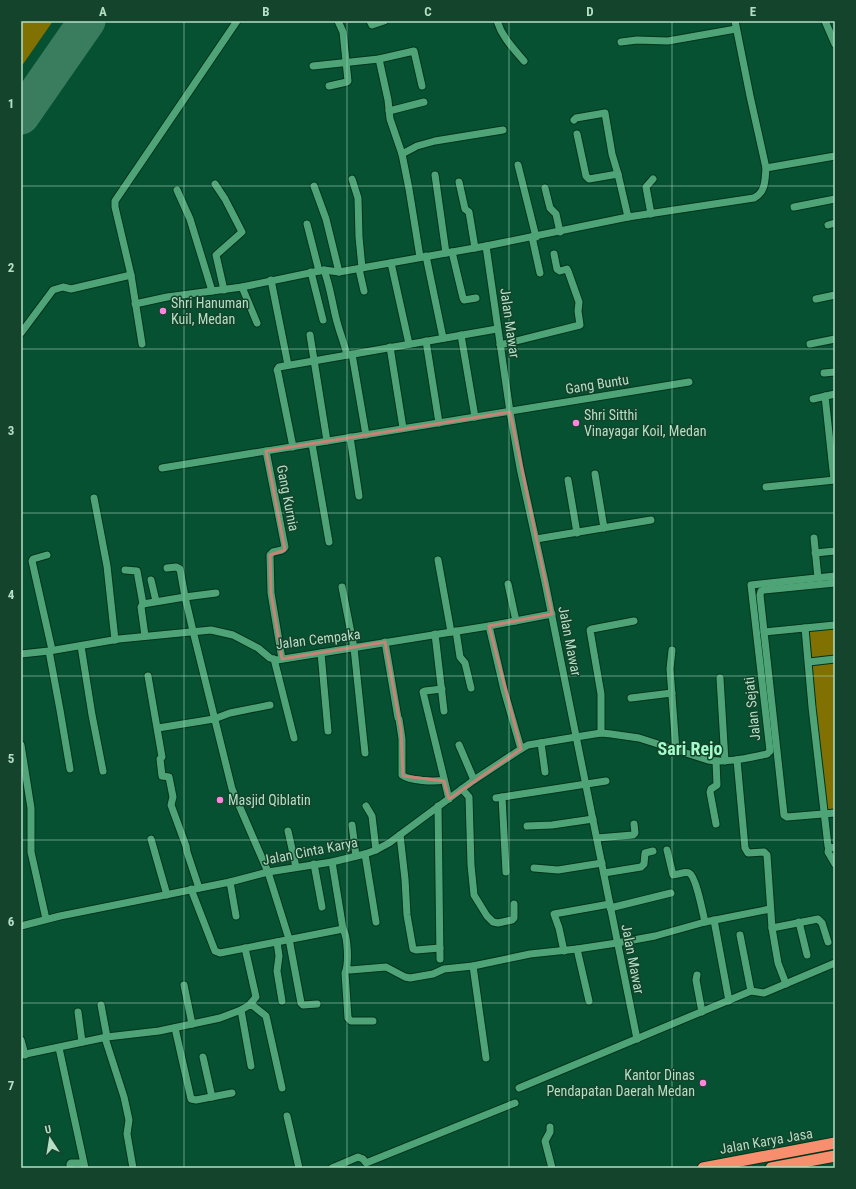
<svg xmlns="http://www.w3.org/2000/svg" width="856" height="1189" font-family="'Roboto Condensed',sans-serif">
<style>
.green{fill:#817002}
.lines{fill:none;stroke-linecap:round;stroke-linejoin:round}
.runway{stroke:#3a7c5e;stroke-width:37}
.minor-casing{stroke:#01341d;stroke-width:9}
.highway-casing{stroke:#01341d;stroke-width:13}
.minor{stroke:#4ea477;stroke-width:7}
.highway{stroke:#f78e6d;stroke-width:11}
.marked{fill:none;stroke:#c68376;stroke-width:3;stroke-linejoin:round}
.grid{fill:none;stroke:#b5dec5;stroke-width:1;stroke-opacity:0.55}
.poi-dot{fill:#ff85de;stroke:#15442c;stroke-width:1.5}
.labels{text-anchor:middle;stroke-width:3;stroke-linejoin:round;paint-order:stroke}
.poi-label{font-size:14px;fill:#b5dec5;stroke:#15442c;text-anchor:start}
.street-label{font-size:14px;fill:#b5dec5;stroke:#15442c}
.district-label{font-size:18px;font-weight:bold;fill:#a3fbc9;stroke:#15442c}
.neatline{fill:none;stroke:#b5dec5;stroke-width:1.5}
.grid-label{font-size:13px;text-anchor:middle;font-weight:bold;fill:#b5dec5}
</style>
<rect width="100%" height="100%" fill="#055132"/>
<g class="green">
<path d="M 21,21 L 53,21 L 21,67 Z"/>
<path d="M 835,627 L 835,810 L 826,811 L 808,629 Z"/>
</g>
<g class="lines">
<path class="runway" d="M 21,116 L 87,21"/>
<defs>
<g id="minor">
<path d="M 370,21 L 372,25 L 384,21"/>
<path d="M 497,21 C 502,37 513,48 524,61"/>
<path d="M 735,21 L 750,96 L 766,168"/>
<path d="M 825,21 L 835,44"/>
<path d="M 621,42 L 637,40 L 668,41 L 736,29"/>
<path d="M 379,59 L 388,100 L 390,119 L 402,154 L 409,189 L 420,257"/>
<path d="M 313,66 L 379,59 L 414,51 L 422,86"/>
<path d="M 329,86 L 347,82 L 348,81 L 343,32 L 338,21"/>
<path d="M 389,111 L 424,102"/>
<path d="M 574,120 L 576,118 L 605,113 L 612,154 L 618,174"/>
<path d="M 577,134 L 586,176 L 589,179 L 618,174 L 628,217"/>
<path d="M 402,154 L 417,146 L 435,141 L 503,130"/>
<path d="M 518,165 L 536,237"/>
<path d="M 435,175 L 446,253"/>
<path d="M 352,179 L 358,198 L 359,237 L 362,268"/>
<path d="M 459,182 L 465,209 L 469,212 L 475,248"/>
<path d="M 215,184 L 225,199 L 242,232 L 216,255 L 224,290"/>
<path d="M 314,186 L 326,219 L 339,272"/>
<path d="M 545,188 L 550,208 L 556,214 L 560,232"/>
<path d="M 177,190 L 190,219 L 212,291"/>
<path d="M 794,207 L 835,199"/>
<path d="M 651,214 L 646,187 L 653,179"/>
<path d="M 307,224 L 319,271"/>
<path d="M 828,225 L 835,223"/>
<path d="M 532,237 L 540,273"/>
<path d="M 486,246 L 510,412 L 520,468 L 545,582 L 637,1039"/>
<path d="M 452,252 L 463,298 L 464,300 L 476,298"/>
<path d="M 426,256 L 443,338"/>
<path d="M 391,263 L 409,344"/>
<path d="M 359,269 L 364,291"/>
<path d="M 324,270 C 330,286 332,302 336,318 C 339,331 344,342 347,355"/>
<path d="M 311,272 L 323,320"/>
<path d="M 271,280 L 288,365"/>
<path d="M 242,287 L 257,323"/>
<path d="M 816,299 L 835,295"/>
<path d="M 135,304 L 167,297 L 242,287 L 324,270 L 339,272 L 486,246 L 628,217 L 754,198 C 766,192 765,179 766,168 L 835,156"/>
<path d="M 21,333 L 53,290 L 63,287 L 71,289 L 131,275"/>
<path d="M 310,335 L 327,441"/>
<path d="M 461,335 L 475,417"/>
<path d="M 426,341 L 439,423"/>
<path d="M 142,344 L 131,275 L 115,207 L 115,201 L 237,21"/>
<path d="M 810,344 L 835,339"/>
<path d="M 500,345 L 580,325 L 578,311 L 579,302 L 568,271 L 567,269 L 560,271 L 557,269 L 554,254"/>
<path d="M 390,347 L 403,428"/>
<path d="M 352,354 L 366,435"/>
<path d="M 824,373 L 835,372"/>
<path d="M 825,396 L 834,480"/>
<path d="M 813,399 L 835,394"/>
<path d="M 350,437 L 359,496"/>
<path d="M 312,444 L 329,542"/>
<path d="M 293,447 L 278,373 L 277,370 L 279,367 L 497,329"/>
<path d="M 266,451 L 285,547 L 282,550 L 273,552 L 270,555 L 271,593 L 282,659"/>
<path d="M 162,468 L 689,382"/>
<path d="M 595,474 L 604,528"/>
<path d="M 568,480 L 577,533"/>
<path d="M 766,487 L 835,480"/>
<path d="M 94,498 L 107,566 L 115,640"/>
<path d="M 814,538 L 818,578"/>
<path d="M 536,539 L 651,520"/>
<path d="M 815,553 L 835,551"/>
<path d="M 47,555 L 33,559 L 32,561 L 52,650"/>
<path d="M 438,560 L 451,632"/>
<path d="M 167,568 L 176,567 L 180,569 L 185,597 L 193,631 L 232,789 L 268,872 L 289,939 L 301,1003 L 303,1005 L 317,1004"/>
<path d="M 125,570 L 137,571 L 143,604 L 185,597 L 216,593"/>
<path d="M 151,580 L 156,601"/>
<path d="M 835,583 L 764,590 L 761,591 L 760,595 L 784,815 L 787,817 L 835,813"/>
<path d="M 508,584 L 516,621"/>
<path d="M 342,587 L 354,648 L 365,753"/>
<path d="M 143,604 L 141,607 L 145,636"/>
<path d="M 489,626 L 504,690 L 521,749"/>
<path d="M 805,628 L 812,707 L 828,846 L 829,847 L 835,848"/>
<path d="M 456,631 L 460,657 L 465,663 L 471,688"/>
<path d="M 764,632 L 835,625"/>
<path d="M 435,634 L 444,711"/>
<path d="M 385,642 L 398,718 L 399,719 L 402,739 L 402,775 C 410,781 434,782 444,780"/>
<path d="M 81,646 L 92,715 L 103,771"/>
<path d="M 672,650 L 670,669 L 676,750"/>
<path d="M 49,651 L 60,710 L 70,769"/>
<path d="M 321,653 L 328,731"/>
<path d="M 21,654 L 49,651 L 119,639 L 211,630 L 233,635 L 258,648 L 270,658 L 277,660 L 489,626 L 552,614"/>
<path d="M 274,659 L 294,738"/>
<path d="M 809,662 L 835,659"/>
<path d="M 148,676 L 162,757 L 160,759 L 162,776 L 169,777 L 173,797 L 171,805 L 186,846 L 187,852 L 199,888"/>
<path d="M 720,678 L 725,761"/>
<path d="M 442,689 L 425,691 L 423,692 L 449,799"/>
<path d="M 631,698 L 672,693"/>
<path d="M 158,728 L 214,719 L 230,713 L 270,705"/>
<path d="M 601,733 L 601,694 L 590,630 L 592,629 L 634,621"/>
<path d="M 541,743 L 545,772"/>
<path d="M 21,745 L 31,808 L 31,852 L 46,919"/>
<path d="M 459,745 L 474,780"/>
<path d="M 737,760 L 745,848 L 748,853 L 764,852 L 767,855 L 772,928 L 778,963 L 786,984"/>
<path d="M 462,789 L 469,797 L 471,865 L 474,895 L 487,916 L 493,922 L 498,923 L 512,920 L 514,918 L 514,904"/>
<path d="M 502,797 L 506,872"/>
<path d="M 496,798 L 606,781"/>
<path d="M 366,806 L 372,816 L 376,850"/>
<path d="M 438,806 L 440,959"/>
<path d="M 716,824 L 710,792 L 711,789 L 717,785 L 716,761"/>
<path d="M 352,825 L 356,856"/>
<path d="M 527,826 L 552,825 L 593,819"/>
<path d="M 288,831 L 296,867"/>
<path d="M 400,835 L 405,879 L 407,915 L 413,949 L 416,950 L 440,948"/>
<path d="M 597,838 L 633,835 L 635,833 L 634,824"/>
<path d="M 151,839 L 167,895"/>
<path d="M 829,847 L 828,852 L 835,864"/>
<path d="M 667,850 L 673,875 C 678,875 685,871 689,873 C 696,876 703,914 705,922"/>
<path d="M 365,854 L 376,922"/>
<path d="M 332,862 L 343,929 C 348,938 349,964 345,973 L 348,1018 L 351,1021 L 373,1021"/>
<path d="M 314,864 L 322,907"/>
<path d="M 534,868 L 558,870 L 602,863"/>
<path d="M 604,873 L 641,867 L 644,864 L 645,853 L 653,851"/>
<path d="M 230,882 L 236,916"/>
<path d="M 191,889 L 215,951 L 220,953 L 343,929"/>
<path d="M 610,908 L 671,893"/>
<path d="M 714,920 L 729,1001"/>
<path d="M 799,922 L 807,955"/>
<path d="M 21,926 L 60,916 L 230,882 L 268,872 L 332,862 L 365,854 L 376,850 L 389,843 L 474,780 L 521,749 L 528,745 L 576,737 L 601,733 L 611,734 L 639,738 L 708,760 C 728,763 747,758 767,754 L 770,751 L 751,585 L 835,576"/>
<path d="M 772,928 L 818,919 L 822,923 L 828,942"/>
<path d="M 740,935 L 751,991"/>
<path d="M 277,942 L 279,956 L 277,971 L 282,1001"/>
<path d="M 245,948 L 256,997 L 250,1004"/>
<path d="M 577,949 L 589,1001"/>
<path d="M 564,951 L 559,928 L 554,914 L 610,904"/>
<path d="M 473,966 L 486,1058"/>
<path d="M 347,968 L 350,970 L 386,967 L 405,977 L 410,978 L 433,974 L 444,969 L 473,966 L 530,954 L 577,949 L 617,943 L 655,936 L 705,922 L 770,909"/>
<path d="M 697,975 L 696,980 L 702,1012"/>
<path d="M 184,985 L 192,1024"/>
<path d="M 101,1005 L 107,1037"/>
<path d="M 241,1010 L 251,1066"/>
<path d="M 78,1012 L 82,1042"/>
<path d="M 175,1028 L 191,1099 L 196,1100 L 232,1093"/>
<path d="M 105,1038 L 124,1097 L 129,1120 L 127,1134 L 133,1168"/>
<path d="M 21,1040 L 25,1055"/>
<path d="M 59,1048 L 85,1168"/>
<path d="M 21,1055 L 107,1037 L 159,1031 L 220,1018 L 241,1010 L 251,1004 L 266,1016 L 282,1088"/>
<path d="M 203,1057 L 212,1097"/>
<path d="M 519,1088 L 751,991 L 764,993 L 835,963"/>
<path d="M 287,1116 L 299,1168"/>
<path d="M 550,1127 L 550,1132 L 545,1141 L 552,1168"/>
<path d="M 70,1168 L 70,1164 L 71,1163 L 83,1163"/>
<path d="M 332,1168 L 358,1157 L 363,1159 L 366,1163 L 515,1103"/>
</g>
<g id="highway">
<path d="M 703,1168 L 835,1143"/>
<path d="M 771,1168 L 835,1156"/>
</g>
</defs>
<use href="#minor" class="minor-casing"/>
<use href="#highway" class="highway-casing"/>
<use href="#minor" class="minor"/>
<use href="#highway" class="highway"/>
</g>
<path class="marked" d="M 510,412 L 552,614 L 489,626 L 521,749 L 449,799 L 444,781 L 403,776 L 401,730 L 385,642 L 282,659 L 271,593 L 270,555 L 285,550 L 266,451 Z"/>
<path class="grid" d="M 184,21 L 184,1168M 347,21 L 347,1168M 509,21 L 509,1168M 672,21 L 672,1168M 21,186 L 835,186M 21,349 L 835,349M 21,513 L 835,513M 21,676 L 835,676M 21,840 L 835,840M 21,1003 L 835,1003"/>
<g class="poi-dot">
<circle cx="163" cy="311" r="4"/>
<circle cx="576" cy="423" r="4"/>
<circle cx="220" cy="800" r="4"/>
<circle cx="703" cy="1083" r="4"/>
</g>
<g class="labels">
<g class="poi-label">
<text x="171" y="308">Shri Hanuman<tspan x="171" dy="16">Kuil, Medan</tspan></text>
<text x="584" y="420">Shri Sitthi<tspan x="584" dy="16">Vinayagar Koil, Medan</tspan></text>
<text x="228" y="805">Masjid Qiblatin</text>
<text x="695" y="1080" text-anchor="end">Kantor Dinas<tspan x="695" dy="16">Pendapatan Daerah Medan</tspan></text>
</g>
<g class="street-label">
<text transform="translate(510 323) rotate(82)" y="5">Jalan Mawar</text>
<text transform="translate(597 384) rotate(-9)" y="5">Gang Buntu</text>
<text transform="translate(288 498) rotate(79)" y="5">Gang Kurnia</text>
<text transform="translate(318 639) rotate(-7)" y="5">Jalan Cempaka</text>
<text transform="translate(570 641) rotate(79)" y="5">Jalan Mawar</text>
<text transform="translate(752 709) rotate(-96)" y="5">Jalan Sejati</text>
<text transform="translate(310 851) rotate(-11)" y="5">Jalan Cinta Karya</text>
<text transform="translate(633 959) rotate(79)" y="5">Jalan Mawar</text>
<text transform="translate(766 1141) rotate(-10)" y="5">Jalan Karya Jasa</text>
</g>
<g class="district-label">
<text x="690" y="755">Sari Rejo</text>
</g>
</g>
<rect width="856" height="1189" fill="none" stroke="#15442c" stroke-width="44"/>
<g transform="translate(50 1139) rotate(348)" stroke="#15442c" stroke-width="3" paint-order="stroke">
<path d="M0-3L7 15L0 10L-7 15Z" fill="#b5dec5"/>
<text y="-6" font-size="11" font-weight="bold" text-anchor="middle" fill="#b5dec5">U</text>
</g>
<rect x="22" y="22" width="812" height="1145" class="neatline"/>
<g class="grid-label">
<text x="103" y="16">A</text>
<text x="266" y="16">B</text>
<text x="428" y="16">C</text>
<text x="590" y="16">D</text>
<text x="753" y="16">E</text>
<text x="11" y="108">1</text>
<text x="11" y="272">2</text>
<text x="11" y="435">3</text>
<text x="11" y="599">4</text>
<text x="11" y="763">5</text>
<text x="11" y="926">6</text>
<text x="11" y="1090">7</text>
</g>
</svg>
